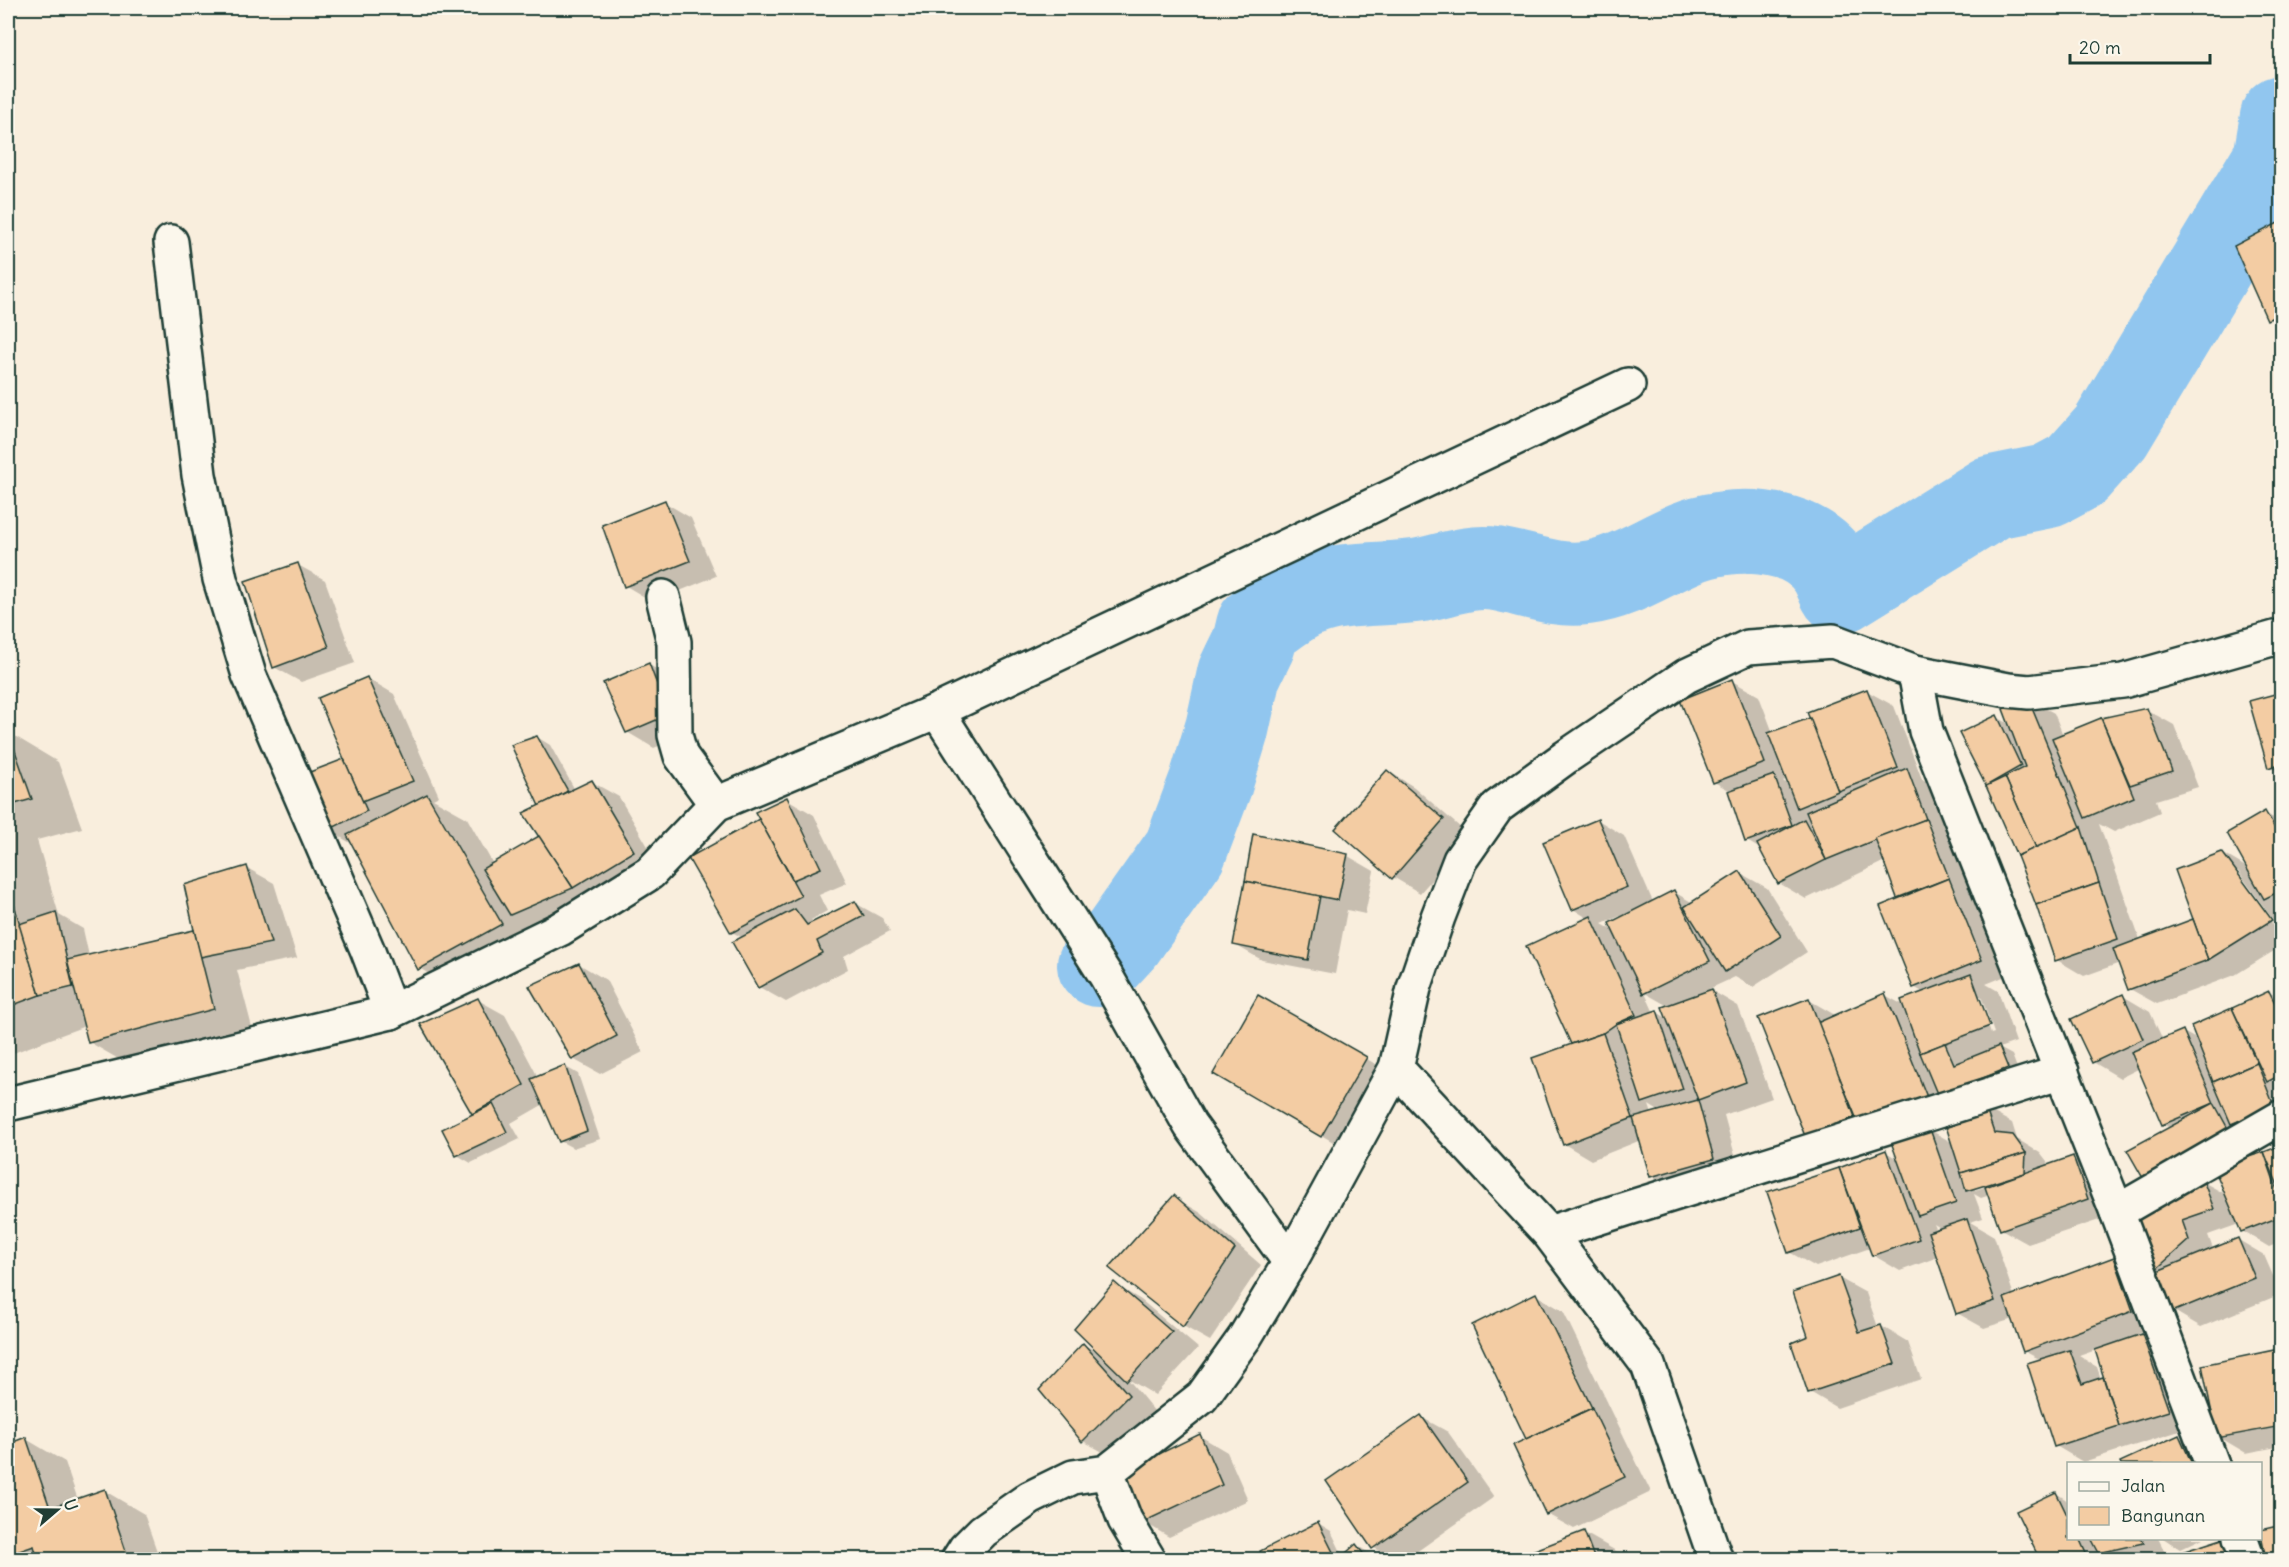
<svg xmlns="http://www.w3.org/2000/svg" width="2289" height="1567" font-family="Delius,sans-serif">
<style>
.shadow{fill:#0003;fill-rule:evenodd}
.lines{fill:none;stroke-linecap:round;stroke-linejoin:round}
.river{stroke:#91c6ef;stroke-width:84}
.building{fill:#f3cca3;stroke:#1f3d34;stroke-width:1.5}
.street-casing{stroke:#1f3d34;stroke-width:38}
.street{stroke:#fbf7ec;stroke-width:33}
</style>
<rect width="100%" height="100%" fill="#f9eedd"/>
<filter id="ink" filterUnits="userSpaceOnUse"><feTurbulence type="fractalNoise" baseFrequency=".0167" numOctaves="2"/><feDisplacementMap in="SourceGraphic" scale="12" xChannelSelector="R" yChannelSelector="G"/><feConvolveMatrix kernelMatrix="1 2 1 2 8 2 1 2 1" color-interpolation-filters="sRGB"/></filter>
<g filter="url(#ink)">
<g class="shadow">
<path d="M 2278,225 L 2282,227 L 2282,327 L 2269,319 Z"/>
<path d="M 664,502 L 691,518 L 716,576 L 653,602 L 626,586 Z"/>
<path d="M 298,565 L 325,580 L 355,663 L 301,682 L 274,667 Z"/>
<path d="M 649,665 L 676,680 L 694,730 L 654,748 L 627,732 Z"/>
<path d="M 367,678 L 394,694 L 439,796 L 433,799 L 467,818 L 493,864 L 541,837 L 537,737 L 550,745 L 575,790 L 592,782 L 619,797 L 660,867 L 538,930 L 527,923 L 540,946 L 459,991 L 419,968 L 354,845 L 328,830 L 304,775 L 346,760 Z"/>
<path d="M 1732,681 L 1759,696 L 1773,733 L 1812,718 L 1867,691 L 1894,706 L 1922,779 L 1934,786 L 2008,975 L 1986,984 L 1998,991 L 2016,1042 L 1999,1048 L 2012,1055 L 2020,1076 L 1985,1108 L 2012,1123 L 2017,1139 L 2040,1153 L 2050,1166 L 2073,1158 L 2100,1174 L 2114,1215 L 2028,1244 L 2001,1229 L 1990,1195 L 1981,1198 L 1974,1194 L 1983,1218 L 1970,1222 L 1994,1236 L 2014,1296 L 2114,1259 L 2141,1274 L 2159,1326 L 2138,1334 L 2169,1351 L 2195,1426 L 2083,1462 L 2056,1446 L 2041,1360 L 2024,1351 L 2013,1319 L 1984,1328 L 1957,1313 L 1938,1257 L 1900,1271 L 1873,1255 L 1870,1248 L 1816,1267 L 1789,1252 L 1769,1193 L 1886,1152 L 1899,1160 L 1930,1130 L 1953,1143 L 1945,1121 L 1806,1135 L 1809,1000 L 1835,1015 L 1885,995 L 1905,1006 L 1924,993 L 1914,987 L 1899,899 L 1885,861 L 1806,899 L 1779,883 L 1762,850 L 1747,841 L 1729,790 L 1714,782 ZM 1788,779 L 1790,786 L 1783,781 ZM 1978,996 L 1981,996 L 1994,1033 L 1991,1034 ZM 1983,1184 L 1985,1187 L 1975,1190 L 1975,1187 ZM 1934,1224 L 1942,1229 L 1937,1231 ZM 2096,1350 L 2105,1378 L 2101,1379 L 2097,1367 L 2079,1356 Z"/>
<path d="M 2282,693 L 2282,774 L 2269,767 Z"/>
<path d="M 2027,698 L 2054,713 L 2063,735 L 2101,719 L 2147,710 L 2174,725 L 2198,787 L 2156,800 L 2160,812 L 2114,832 L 2099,824 L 2140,940 L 2195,920 L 2222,853 L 2249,869 L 2265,813 L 2282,823 L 2282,908 L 2274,903 L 2282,913 L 2282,946 L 2235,975 L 2157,1004 L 2130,989 L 2120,963 L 2084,976 L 2057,960 L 2019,856 L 1961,734 L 1997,717 L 2011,725 ZM 2235,871 L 2238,871 L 2277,925 L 2275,927 Z"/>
<path d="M 8,732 L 58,762 L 82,828 L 37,840 L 59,915 L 83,929 L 89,956 L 193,931 L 247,868 L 274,883 L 297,958 L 237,970 L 253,1031 L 129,1065 L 89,1042 L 85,1026 L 8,1055 Z"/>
<path d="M 1388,771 L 1414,787 L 1470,836 L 1420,893 L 1393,877 Z"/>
<path d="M 787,799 L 814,815 L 847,883 L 819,895 L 827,911 L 811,920 L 815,922 L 855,903 L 882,918 L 890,931 L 844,956 L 848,969 L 786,1002 L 759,987 L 743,938 L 732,932 L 761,820 Z"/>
<path d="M 1598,820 L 1624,836 L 1653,902 L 1674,892 L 1693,903 L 1740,873 L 1767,888 L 1807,952 L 1753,987 L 1735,977 L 1709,989 L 1738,1006 L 1772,1098 L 1724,1115 L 1740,1174 L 1678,1192 L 1651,1176 L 1641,1140 L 1591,1160 L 1564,1144 L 1573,1045 L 1528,946 L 1589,919 L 1573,909 ZM 1620,916 L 1621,918 L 1614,931 L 1602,924 ZM 1645,993 L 1668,1006 L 1668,1019 L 1657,1012 L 1654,1013 ZM 1649,1105 L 1660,1112 L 1652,1114 Z"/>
<path d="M 1348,856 L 1374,871 L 1365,914 L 1347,910 L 1335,974 L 1262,960 L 1235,945 Z"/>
<path d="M 579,964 L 606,980 L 643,1052 L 600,1074 L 573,1059 Z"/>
<path d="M 2269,992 L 2282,1000 L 2282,1088 L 2275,1084 L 2282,1100 L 2282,1116 L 2247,1130 L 2260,1155 L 2282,1147 L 2282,1249 L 2279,1243 L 2269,1247 L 2242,1231 L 2239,1224 L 2208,1235 L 2213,1249 L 2237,1239 L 2264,1255 L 2281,1294 L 2201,1327 L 2174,1311 L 2154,1271 L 2170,1128 L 2163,1124 L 2140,1068 L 2120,1078 L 2093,1062 L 2123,996 L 2150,1012 L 2163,1040 L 2183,1032 L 2198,1040 L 2193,1026 ZM 2219,1176 L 2227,1195 L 2205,1183 Z"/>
<path d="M 1259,997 L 1405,1081 L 1361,1158 L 1215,1074 Z"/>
<path d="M 478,1000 L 505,1015 L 538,1077 L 564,1066 L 578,1074 L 600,1139 L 573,1148 L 560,1141 L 544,1104 L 511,1123 L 520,1139 L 471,1163 L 457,1155 L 476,1114 L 473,1113 Z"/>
<path d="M 1174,1197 L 1201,1213 L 1261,1265 L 1210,1341 L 1183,1326 Z"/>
<path d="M 1839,1278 L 1866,1293 L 1878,1327 L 1881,1326 L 1908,1342 L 1921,1379 L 1837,1408 L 1810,1392 L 1810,1337 Z"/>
<path d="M 1114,1284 L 1141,1300 L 1198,1348 L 1155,1395 L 1128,1379 L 1155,1412 L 1110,1456 L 1083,1441 L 1041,1390 L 1083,1344 L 1101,1354 Z"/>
<path d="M 1536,1295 L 1563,1311 L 1651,1492 L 1574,1529 L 1547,1514 L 1528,1440 Z"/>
<path d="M 2279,1351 L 2282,1352 L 2282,1446 L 2246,1453 L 2219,1437 Z"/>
<path d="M 1421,1417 L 1448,1432 L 1494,1497 L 1405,1560 L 1394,1560 L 1373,1547 Z"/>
<path d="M 1200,1436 L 1227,1452 L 1248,1500 L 1169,1537 L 1142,1521 Z"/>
<path d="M 2179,1437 L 2206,1453 L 2211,1464 L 2122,1464 Z"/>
<path d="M 26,1439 L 65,1462 L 78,1500 L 105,1491 L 144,1514 L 160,1560 L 8,1560 L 8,1445 Z"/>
<path d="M 2056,1493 L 2068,1501 L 2068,1538 L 2158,1538 L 2168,1558 L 2258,1560 L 2113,1560 L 2106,1556 L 2108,1560 L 2042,1560 Z"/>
<path d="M 1318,1523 L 1331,1531 L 1343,1556 L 1356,1545 L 1381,1560 L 1266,1560 Z"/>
<path d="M 1583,1532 L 1623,1555 L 1625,1560 L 1516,1559 Z"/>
<path d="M 2163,1538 L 2203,1538 L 2180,1549 Z"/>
</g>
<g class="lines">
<path class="river" d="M 1099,965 L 1123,939 L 1185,851 L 1211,782 L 1227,729 L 1239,674 L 1254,643 L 1258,626 C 1274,616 1291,601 1308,595 C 1344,581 1383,586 1421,580 C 1447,575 1469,565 1496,569 C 1526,574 1555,587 1586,583 C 1622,579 1654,556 1686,543 C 1729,525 1800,526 1829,567 C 1834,574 1837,583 1841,591 L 1993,497 L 2048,486 L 2076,471 L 2111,432 L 2275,159 L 2282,117"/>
</g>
<g class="building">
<path d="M 2278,223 L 2282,232 L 2282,313 L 2267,320 L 2234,246 Z"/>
<path d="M 665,500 L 690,561 L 624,587 L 602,525 Z"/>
<path d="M 298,563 L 329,647 L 273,668 L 245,581 Z"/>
<path d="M 649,663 L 668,715 L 626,733 L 603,683 Z"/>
<path d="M 367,677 L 413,781 L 362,801 L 318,698 Z"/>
<path d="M 1732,679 L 1765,763 L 1713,783 L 1680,700 Z"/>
<path d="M 1867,689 L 1898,768 L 1838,791 L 1807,712 Z"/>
<path d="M 2282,692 L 2282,763 L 2268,768 L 2249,701 Z"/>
<path d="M 2027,696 L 2081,827 L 2036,848 L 2005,777 L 2025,767 L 2003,709 Z"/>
<path d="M 2147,708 L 2172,771 L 2130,785 L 2101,718 Z"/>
<path d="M 1997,715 L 2021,766 L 1986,786 L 1959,733 Z"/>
<path d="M 1810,718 L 1838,791 L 1797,808 L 1768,733 Z"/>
<path d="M 2101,718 L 2134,797 L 2085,818 L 2052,738 Z"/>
<path d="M 8,731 L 32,799 L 8,806 Z"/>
<path d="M 537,736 L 568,791 L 539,806 L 511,745 Z"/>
<path d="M 344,759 L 367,811 L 326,831 L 302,775 Z"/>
<path d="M 1907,768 L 1926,819 L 1826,860 L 1806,812 Z"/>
<path d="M 1387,770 L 1444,819 L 1392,879 L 1335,829 Z"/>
<path d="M 1774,775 L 1792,825 L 1745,842 L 1728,791 Z"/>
<path d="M 2005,777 L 2036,848 L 2017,856 L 1986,786 Z"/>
<path d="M 592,780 L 634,851 L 573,888 L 523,813 Z"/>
<path d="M 427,794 L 502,924 L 418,970 L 347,835 Z"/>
<path d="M 787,797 L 821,868 L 793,880 L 755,812 Z"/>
<path d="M 2265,811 L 2282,841 L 2282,890 L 2264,899 L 2227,833 Z"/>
<path d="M 759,819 L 801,896 L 731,933 L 688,858 Z"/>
<path d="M 1598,819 L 1627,887 L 1572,910 L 1543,842 Z"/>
<path d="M 1804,819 L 1826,860 L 1778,884 L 1757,844 Z"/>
<path d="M 1926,819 L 1949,878 L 1897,898 L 1875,838 Z"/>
<path d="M 2081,827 L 2099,883 L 2036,905 L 2017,856 Z"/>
<path d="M 1253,834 L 1348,854 L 1338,900 L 1245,881 Z"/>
<path d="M 539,836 L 573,888 L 510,915 L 482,869 Z"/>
<path d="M 2222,852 L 2272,920 L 2208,960 L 2175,870 Z"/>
<path d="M 247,866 L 271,943 L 200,957 L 184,885 Z"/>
<path d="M 1740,871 L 1781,936 L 1725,972 L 1684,907 Z"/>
<path d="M 1949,878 L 1982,960 L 1913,988 L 1880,906 Z"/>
<path d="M 1245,881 L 1320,896 L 1308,960 L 1233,945 Z"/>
<path d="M 8,883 L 40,995 L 8,1007 Z"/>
<path d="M 2099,883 L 2118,939 L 2055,961 L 2036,905 Z"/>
<path d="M 1674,890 L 1710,961 L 1643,994 L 1609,923 Z"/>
<path d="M 855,901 L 864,916 L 817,941 L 822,953 L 758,988 L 732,942 L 795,909 L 807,925 Z"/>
<path d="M 56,912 L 73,987 L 40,995 L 19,924 Z"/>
<path d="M 1591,916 L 1636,1015 L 1616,1024 L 1603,1033 L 1571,1044 L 1526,946 Z"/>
<path d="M 2193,919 L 2208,960 L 2128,990 L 2113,949 Z"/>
<path d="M 194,930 L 214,1009 L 88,1043 L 67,960 Z"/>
<path d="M 579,963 L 617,1036 L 572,1060 L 529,986 Z"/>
<path d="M 1971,974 L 1990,1026 L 1920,1053 L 1901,1000 Z"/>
<path d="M 1712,989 L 1746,1082 L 1698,1100 L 1662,1007 Z"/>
<path d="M 2269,991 L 2282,1017 L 2282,1074 L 2267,1082 L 2232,1008 Z"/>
<path d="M 1885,993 L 1929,1102 L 1860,1127 L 1817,1023 Z"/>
<path d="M 2123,994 L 2143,1039 L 2092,1063 L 2071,1019 Z"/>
<path d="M 1258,995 L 1367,1057 L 1321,1137 L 1213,1074 Z"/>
<path d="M 478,998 L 524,1085 L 472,1114 L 420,1024 Z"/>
<path d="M 1809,998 L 1855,1117 L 1805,1136 L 1758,1018 Z"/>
<path d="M 2232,1008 L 2257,1063 L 2213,1082 L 2191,1026 Z"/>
<path d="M 1657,1010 L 1683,1089 L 1642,1103 L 1616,1024 Z"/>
<path d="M 2183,1030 L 2214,1103 L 2162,1125 L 2131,1052 Z"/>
<path d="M 1603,1033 L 1633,1118 L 1563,1145 L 1532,1058 Z"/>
<path d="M 1945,1043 L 1954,1064 L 1999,1046 L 2008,1068 L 1938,1096 L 1920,1053 Z"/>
<path d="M 2257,1063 L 2274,1106 L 2231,1124 L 2213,1082 Z"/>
<path d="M 565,1065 L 587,1131 L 559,1142 L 531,1079 Z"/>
<path d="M 1698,1100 L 1714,1159 L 1650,1177 L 1633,1118 Z"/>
<path d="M 2214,1103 L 2233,1138 L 2147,1185 L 2127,1150 Z"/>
<path d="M 493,1104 L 507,1132 L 456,1156 L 442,1129 Z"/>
<path d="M 1985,1106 L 1994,1133 L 2013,1135 L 2026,1153 L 1961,1173 L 1944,1120 Z"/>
<path d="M 1930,1129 L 1956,1203 L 1918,1216 L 1891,1142 Z"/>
<path d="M 2282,1145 L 2282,1195 L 2264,1152 Z"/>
<path d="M 1886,1150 L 1919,1239 L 1872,1256 L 1839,1168 Z"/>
<path d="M 2264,1152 L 2282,1204 L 2282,1216 L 2241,1232 L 2214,1168 Z"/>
<path d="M 2026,1153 L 2025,1173 L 1966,1191 L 1961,1173 Z"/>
<path d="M 2073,1156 L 2088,1199 L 2000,1230 L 1985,1187 Z"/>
<path d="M 1839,1168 L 1860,1227 L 1788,1253 L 1767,1192 Z"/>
<path d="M 2203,1180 L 2214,1209 L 2182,1220 L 2189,1240 L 2153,1272 L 2130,1207 Z"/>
<path d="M 1174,1195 L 1235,1249 L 1183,1327 L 1109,1268 Z"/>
<path d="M 1967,1219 L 1995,1301 L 1956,1314 L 1928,1232 Z"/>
<path d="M 2238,1238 L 2255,1278 L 2172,1312 L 2155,1272 Z"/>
<path d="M 2114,1257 L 2133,1311 L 2023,1352 L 2004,1298 Z"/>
<path d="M 1839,1276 L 1859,1332 L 1881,1325 L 1895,1364 L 1808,1393 L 1791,1343 L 1808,1336 L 1793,1292 Z"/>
<path d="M 1114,1282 L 1172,1332 L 1127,1381 L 1074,1329 Z"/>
<path d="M 1536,1293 L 1592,1408 L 1526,1439 L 1472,1325 Z"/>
<path d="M 2142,1334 L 2169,1411 L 2119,1426 L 2095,1350 Z"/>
<path d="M 1083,1343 L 1129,1395 L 1082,1442 L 1039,1390 Z"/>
<path d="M 2279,1349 L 2282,1362 L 2282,1426 L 2217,1438 L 2202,1365 Z"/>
<path d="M 2070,1350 L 2082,1384 L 2103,1377 L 2119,1426 L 2054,1447 L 2027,1363 Z"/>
<path d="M 1592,1408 L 1625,1477 L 1546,1515 L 1513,1445 Z"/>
<path d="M 1421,1415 L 1468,1482 L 1372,1549 L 1326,1481 Z"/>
<path d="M 1200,1434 L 1222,1485 L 1141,1523 L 1118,1474 Z"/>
<path d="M 2179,1435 L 2192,1464 L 2121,1464 L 2120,1462 Z"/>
<path d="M 26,1437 L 50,1508 L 105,1489 L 129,1560 L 38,1560 L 34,1546 L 8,1555 L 8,1444 Z"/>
<path d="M 2056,1492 L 2068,1517 L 2068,1538 L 2079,1538 L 2089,1560 L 2040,1560 L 2016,1511 Z"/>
<path d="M 1318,1522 L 1334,1554 L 1323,1560 L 1264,1560 L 1260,1551 Z"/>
<path d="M 2282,1525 L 2282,1560 L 2266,1560 L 2260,1530 Z"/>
<path d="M 1584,1531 L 1595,1560 L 1514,1560 L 1514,1558 Z"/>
<path d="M 2091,1538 L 2140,1538 L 2143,1543 L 2099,1553 Z"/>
<path d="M 2225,1538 L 2237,1560 L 2157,1560 Z"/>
<path d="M 1356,1544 L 1368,1560 L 1338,1560 Z"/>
</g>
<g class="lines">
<defs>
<g id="street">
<path d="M 171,242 L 199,475 L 220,579 L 249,675 L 367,949 L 391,1012"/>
<path d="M 663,597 L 674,642 L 675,735 L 681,756 L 716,804"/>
<path d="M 1915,672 L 1926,731 L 2117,1212 L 2212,1464"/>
<path d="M 937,711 L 1106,976 L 1190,1125 L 1290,1262"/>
<path d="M 1396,1068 L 1549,1233 L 1648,1365 L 1716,1560"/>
<path d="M 8,1104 L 391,1012 L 560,929 L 650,873 L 716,804 L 937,711 L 1628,385"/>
<path d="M 2117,1212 L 2282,1117"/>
<path d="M 1549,1233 L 2062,1072"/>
<path d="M 1107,1472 L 1125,1520 L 1149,1560"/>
<path d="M 2240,1538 L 2248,1560"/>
<path d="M 958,1560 L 965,1549 L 983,1531 L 1030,1498 L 1073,1477 L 1107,1472 L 1202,1397 L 1245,1337 L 1290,1262 L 1396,1068 L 1414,988 L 1438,917 L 1460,860 L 1497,807 L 1566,757 L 1686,676 L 1748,647 L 1833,641 L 1915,672 L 2008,690 L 2029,692 L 2123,681 L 2282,636"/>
</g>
</defs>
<use href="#street" class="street-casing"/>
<use href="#street" class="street"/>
</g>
</g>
<rect width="2289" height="1567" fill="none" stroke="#fbf7ec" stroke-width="30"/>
<rect x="15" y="15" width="2259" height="1537" fill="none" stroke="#1f3d34" stroke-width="2" filter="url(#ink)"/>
<rect x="2067" y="1462" width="195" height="78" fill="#fbf7ec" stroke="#a3ada2" stroke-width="1.5"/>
<rect x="2079" y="1482" width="30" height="9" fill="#fbf7ec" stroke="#a3ada2" stroke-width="1.5"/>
<text x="2121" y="1492" font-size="18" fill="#1f3d34">Jalan</text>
<rect x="2079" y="1507" width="30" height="18" fill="#f3cca3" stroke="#a3ada2" stroke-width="1.5"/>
<text x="2121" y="1522" font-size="18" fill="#1f3d34">Bangunan</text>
<g transform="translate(57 1510) rotate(70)" stroke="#fbf7ec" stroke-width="4.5" paint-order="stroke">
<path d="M0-4.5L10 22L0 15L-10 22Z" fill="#1f3d34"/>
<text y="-9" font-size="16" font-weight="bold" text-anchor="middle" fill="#1f3d34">U</text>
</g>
<path d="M2070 54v9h140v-9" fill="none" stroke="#1f3d34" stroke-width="3"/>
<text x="2079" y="54" font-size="18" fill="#1f3d34" stroke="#fbf7ec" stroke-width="4.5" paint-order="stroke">20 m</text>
</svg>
